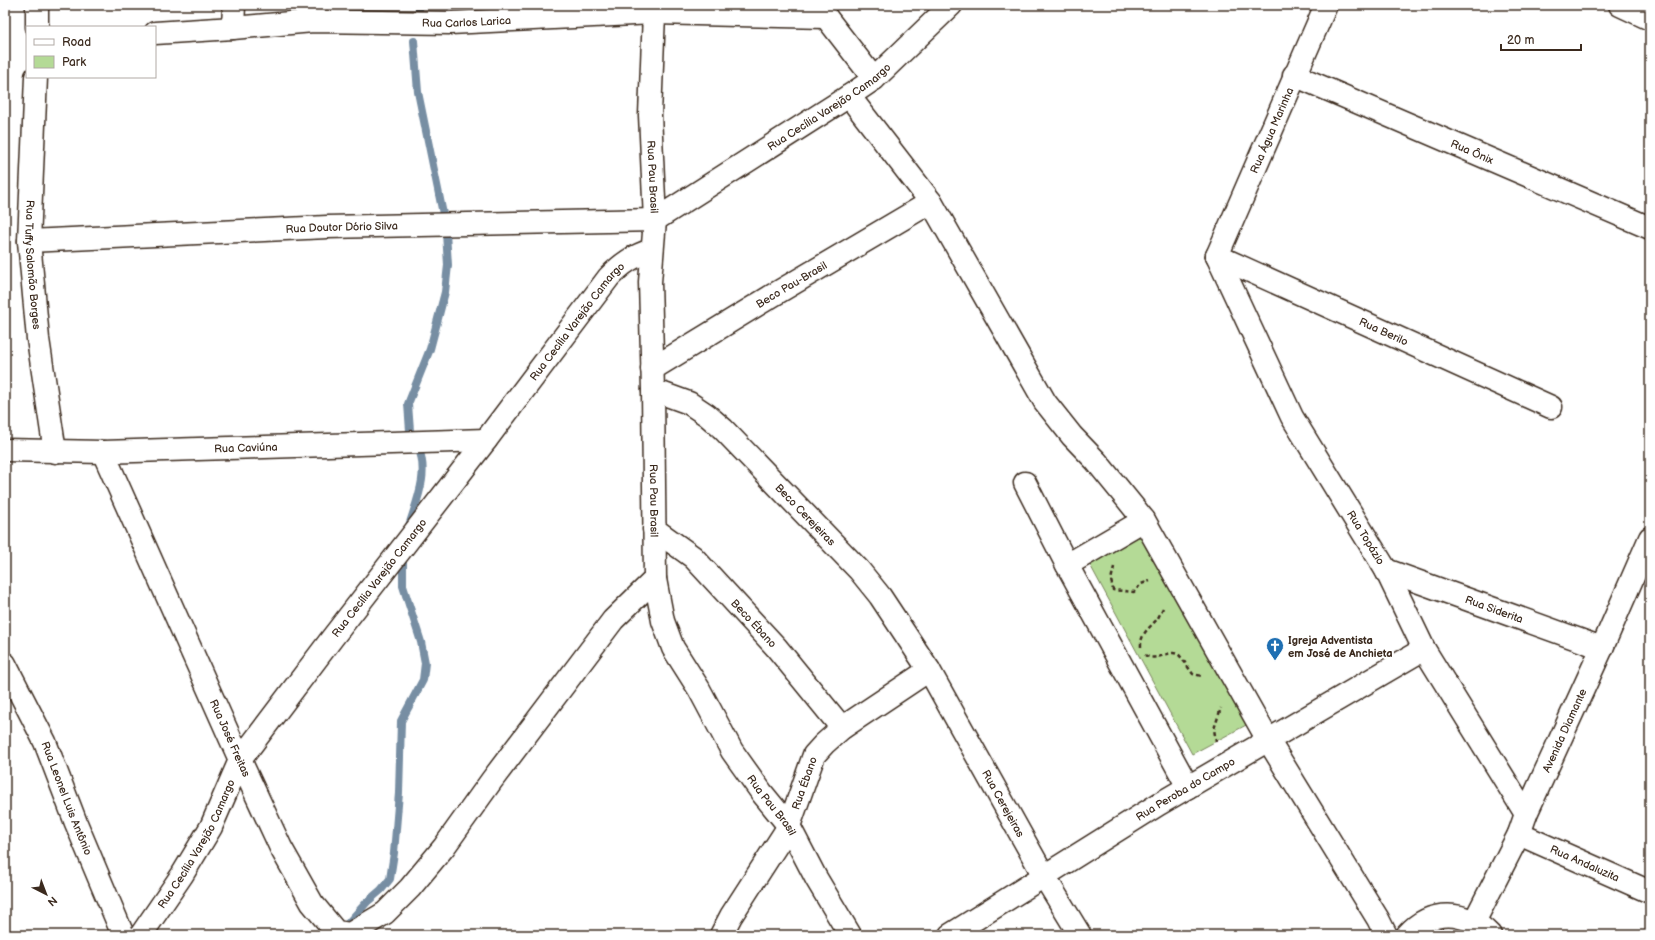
<svg xmlns="http://www.w3.org/2000/svg" width="1655" height="940" font-family="'Balsamiq Sans',sans-serif">
<style>
.green{fill:#b4da96;stroke:#78825a}
.lines{fill:none;stroke-linecap:round;stroke-linejoin:round}
.stream{stroke:#778ea3;stroke-width:8}
.minor-casing{stroke:#3b2a1e;stroke-width:25}
.path{stroke:#3b2a1e;stroke-width:2.5;stroke-dasharray:4 3;stroke-linecap:butt}
.minor{stroke:#fff;stroke-width:22}
.labels{text-anchor:middle;stroke-width:4;stroke-linejoin:round;paint-order:stroke}
.street-label{font-size:11px;fill:#3b2a1e;stroke:#fff}
.poi-label{font-size:11px;font-weight:bold;fill:#3b2a1e;stroke:#fff;text-anchor:start}
</style>
<rect width="100%" height="100%" fill="#fff"/>
<filter id="ink" filterUnits="userSpaceOnUse"><feTurbulence type="fractalNoise" baseFrequency=".025" numOctaves="2"/><feDisplacementMap in="SourceGraphic" scale="8" xChannelSelector="R" yChannelSelector="G"/><feConvolveMatrix kernelMatrix="1 2 1 2 8 2 1 2 1" color-interpolation-filters="sRGB"/></filter>
<g filter="url(#ink)">
<path class="green" d="M 1144,534 L 1248,724 L 1192,754 L 1089,563 Z"/>
<g class="lines">
<g class="stream">
<path d="M 418,13 L 420,5"/>
<path d="M 414,41 L 418,92 L 443,214"/>
<path d="M 410,431 L 408,404 L 430,349 L 445,292 L 448,265 L 446,233"/>
<path d="M 408,529 C 416,502 430,474 418,447"/>
<path d="M 342,930 L 367,902 L 381,890 L 390,879 L 394,853 L 399,793 L 401,721 L 423,680 L 425,663 L 421,642 L 403,586 L 403,560"/>
</g>
<defs>
<g id="minor">
<path d="M 37,5 L 37,27"/>
<path d="M 1620,5 L 1650,19"/>
<path d="M 815,7 L 826,17 L 874,79"/>
<path id="s1" d="M 654,13 L 650,115 L 655,220 L 650,282 L 653,390 L 655,579 L 663,621 L 673,648 L 699,689 L 732,751 L 762,793 L 789,826 L 816,878 L 850,935"/>
<path d="M 233,28 L 234,5"/>
<path id="s2" d="M 155,33 L 233,28 L 313,21 L 450,23 L 654,13 L 826,17"/>
<path id="s3" d="M 1294,75 L 1650,228"/>
<path id="s4" d="M 36,77 L 29,241 L 38,339 L 55,452"/>
<path d="M 849,96 L 931,202 L 1045,402 L 1072,436 L 1096,461 L 1144,520 L 1268,740 L 1378,919 L 1386,935"/>
<path id="s5" d="M 29,241 L 327,227 L 655,220 L 849,96 L 874,79 L 951,5"/>
<path id="s6" d="M 1217,256 L 1292,417 L 1386,570 L 1424,649 L 1526,814"/>
<path id="s7" d="M 1217,256 L 1551,407"/>
<path id="s8" d="M 1217,256 L 1326,5"/>
<path id="s9" d="M 652,369 L 775,294 L 931,202"/>
<path id="s10" d="M 653,390 L 689,403 L 707,415 L 723,429 L 859,570 L 880,596 L 929,670 L 1044,876 L 1080,935"/>
<path id="s11" d="M 5,450 L 103,452 L 486,440"/>
<path id="s12" d="M 103,452 L 240,760 L 281,848 L 312,903 L 336,932 L 350,934 L 385,913 L 410,888 L 444,847 L 492,780 L 613,620 L 655,579"/>
<path d="M 1025,483 L 1067,565 L 1188,787"/>
<path id="s13" d="M 654,529 L 693,557 L 776,647 L 842,728"/>
<path d="M 1067,565 L 1144,520"/>
<path id="s14" d="M 1386,570 L 1602,648"/>
<path id="s15" d="M 5,664 L 45,742 L 76,823 L 123,935"/>
<path id="s16" d="M 1519,834 L 1650,892"/>
<path id="s17" d="M 1474,922 L 1519,834 L 1526,814 L 1602,648 L 1650,538"/>
<path id="s18" d="M 141,935 L 182,875 L 211,827 L 240,760 L 333,637 L 486,440 L 609,277 C 623,263 633,256 652,250"/>
<path id="s19" d="M 721,935 L 731,916 L 789,826 L 814,755 L 824,744 L 842,728 L 929,670"/>
<path id="s20" d="M 950,935 L 1159,804 L 1424,649"/>
<path d="M 1407,935 C 1431,908 1466,910 1490,935"/>
</g>
</defs>
<use href="#minor" class="minor-casing"/>
<g class="path">
<path d="M 1114,567 L 1111,580 L 1113,590 L 1134,592 L 1141,584 L 1150,581"/>
<path d="M 1141,647 C 1140,633 1150,628 1158,618 C 1160,614 1162,610 1164,606"/>
<path d="M 1145,655 C 1156,663 1170,648 1179,655 C 1183,659 1189,669 1193,674 L 1202,676"/>
<path d="M 1216,742 L 1214,729 L 1221,708"/>
</g>
<use href="#minor" class="minor"/>
</g>
</g>
<defs>
<symbol id="church-pin" viewBox="-11 -11 22 30"><path d="M0 17L-7.5 6A9.5 9.5 0 1 1 7.5 6Z" fill="#1f6fb2" stroke="#fff"/><path d="M-1.2-6h2.4v3.5h3.3v2.4h-3.3V6h-2.4V-.1h-3.3v-2.4h3.3Z" fill="#fff"/></symbol>
</defs>
<g fill-rule="evenodd">
<use href="#church-pin" x="1265" y="636" width="20" height="27"/>
</g>
<g class="labels">
<g class="street-label">
<text dy="4" stroke="none"><textPath href="#s2" startOffset="312">Rua Carlos Larica</textPath></text>
<text dy="4" stroke="none"><textPath href="#s5" startOffset="834">Rua Cecília Varejão Camargo</textPath></text>
<text dy="4" stroke="none"><textPath href="#s8" startOffset="137">Rua Água Marinha</textPath></text>
<text dy="4" stroke="none"><textPath href="#s3" startOffset="194">Rua Ônix</textPath></text>
<text dy="4" stroke="none"><textPath href="#s1" startOffset="164">Rua Pau Brasil</textPath></text>
<text dy="4" stroke="none"><textPath href="#s5" startOffset="313">Rua Doutor Dório Silva</textPath></text>
<text dy="4" stroke="none"><textPath href="#s4" startOffset="188">Rua Tuffy Salomão Borges</textPath></text>
<text dy="4" stroke="none"><textPath href="#s9" startOffset="163">Beco Pau-Brasil</textPath></text>
<text dy="4" stroke="none"><textPath href="#s18" startOffset="755">Rua Cecília Varejão Camargo</textPath></text>
<text dy="4" stroke="none"><textPath href="#s7" startOffset="183">Rua Berilo</textPath></text>
<text dy="4" stroke="none"><textPath href="#s11" startOffset="241">Rua Caviúna</textPath></text>
<text dy="4" stroke="none"><textPath href="#s1" startOffset="488">Rua Pau Brasil</textPath></text>
<text dy="4" stroke="none"><textPath href="#s10" startOffset="200">Beco Cerejeiras</textPath></text>
<text dy="4" stroke="none"><textPath href="#s6" startOffset="319">Rua Topázio</textPath></text>
<text dy="4" stroke="none"><textPath href="#s18" startOffset="431">Rua Cecília Varejão Camargo</textPath></text>
<text dy="4" stroke="none"><textPath href="#s14" startOffset="115">Rua Siderita</textPath></text>
<text dy="4" stroke="none"><textPath href="#s13" startOffset="138">Beco Ébano</textPath></text>
<text dy="4" stroke="none"><textPath href="#s17" startOffset="212">Avenida Diamante</textPath></text>
<text dy="4" stroke="none"><textPath href="#s12" startOffset="313">Rua José Freitas</textPath></text>
<text dy="4" stroke="none"><textPath href="#s19" startOffset="174">Rua Ébano</textPath></text>
<text dy="4" stroke="none"><textPath href="#s20" startOffset="277">Rua Peroba do Campo</textPath></text>
<text dy="4" stroke="none"><textPath href="#s15" startOffset="148">Rua Leonel Luis Antônio</textPath></text>
<text dy="4" stroke="none"><textPath href="#s10" startOffset="552">Rua Cerejeiras</textPath></text>
<text dy="4" stroke="none"><textPath href="#s1" startOffset="824">Rua Pau Brasil</textPath></text>
<text dy="4" stroke="none"><textPath href="#s18" startOffset="107">Rua Cecília Varejão Camargo</textPath></text>
<text dy="4" stroke="none"><textPath href="#s16" startOffset="72">Rua Andaluzita</textPath></text>
</g>
<g class="poi-label">
<text x="1288" y="644">Igreja Adventista<tspan x="1288" dy="13">em José de Anchieta</tspan></text>
</g>
</g>
<rect width="1655" height="940" fill="none" stroke="#fff" stroke-width="20"/>
<rect x="10" y="10" width="1635" height="920" fill="none" stroke="#3b2a1e" stroke-width="1.5" filter="url(#ink)"/>
<rect x="26" y="26" width="130" height="52" fill="#ffffff" stroke="#b1aaa5"/>
<rect x="34" y="39" width="20" height="6" fill="#ffffff" stroke="#b1aaa5"/>
<text x="62" y="46" font-size="12" fill="#3b2a1e">Road</text>
<rect x="34" y="56" width="20" height="12" fill="#b4da96" stroke="#b1aaa5"/>
<text x="62" y="66" font-size="12" fill="#3b2a1e">Park</text>
<g transform="translate(46 894) rotate(138)" stroke="#ffffff" stroke-width="3" paint-order="stroke">
<path d="M0-3L7 15L0 10L-7 15Z" fill="#3b2a1e"/>
<text y="-6" font-size="11" font-weight="bold" text-anchor="middle" fill="#3b2a1e">N</text>
</g>
<path d="M1501 44v6h80v-6" fill="none" stroke="#3b2a1e" stroke-width="2"/>
<text x="1507" y="44" font-size="12" fill="#3b2a1e" stroke="#ffffff" stroke-width="3" paint-order="stroke">20 m</text>
</svg>
